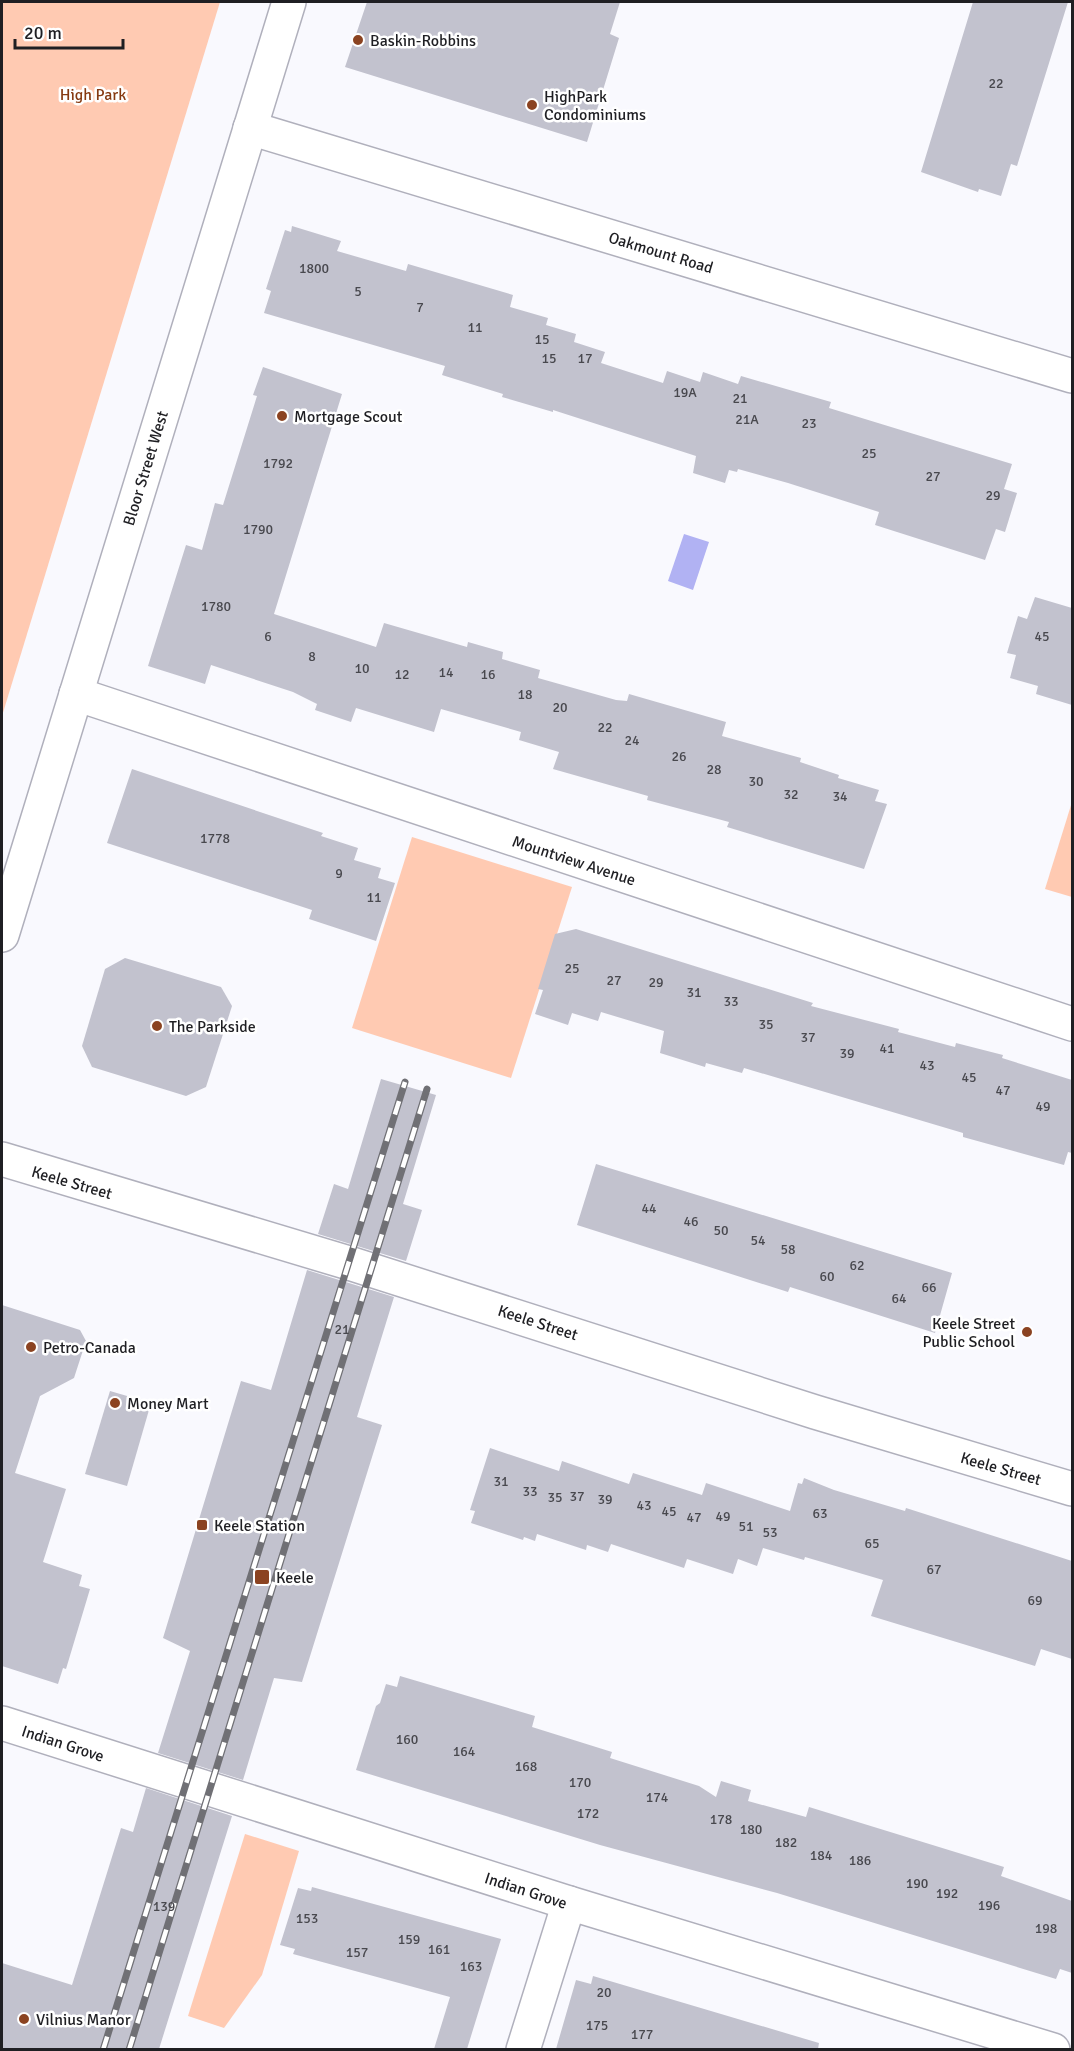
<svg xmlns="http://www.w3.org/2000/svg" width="1074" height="2051" font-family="Signika,sans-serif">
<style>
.green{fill:#ffcab2}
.water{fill:#b1b2f3}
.building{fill:#c2c2ce}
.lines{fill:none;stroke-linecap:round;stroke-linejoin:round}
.minor-casing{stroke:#b0b0bc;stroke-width:36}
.secondary-casing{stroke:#b0b0bc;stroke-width:36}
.primary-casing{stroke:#b0b0bc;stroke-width:36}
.minor{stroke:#fff;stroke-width:33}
.secondary{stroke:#fff;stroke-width:33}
.primary{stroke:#fff;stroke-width:33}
.rail-casing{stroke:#707075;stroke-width:7}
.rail{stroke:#fff;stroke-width:4.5;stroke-dasharray:14;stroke-linecap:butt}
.poi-dot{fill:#8b4321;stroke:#fff;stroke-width:2}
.labels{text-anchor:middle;stroke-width:5;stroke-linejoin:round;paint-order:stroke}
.number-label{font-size:14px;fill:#48484e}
.poi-label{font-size:16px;fill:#1f1f23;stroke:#fff;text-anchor:start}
.park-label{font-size:16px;fill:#863a11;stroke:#fff}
.street-label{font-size:16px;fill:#1f1f23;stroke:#fff}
</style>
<rect width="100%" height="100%" fill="#f9f9fe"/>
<g class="green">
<path d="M 2,2 L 220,2 L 2,716 Z"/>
<path d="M 1072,802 L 1072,897 L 1045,889 Z"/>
<path d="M 412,837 L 572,887 L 511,1078 L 352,1028 Z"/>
<path d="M 245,1834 L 299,1851 L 262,1975 L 224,2028 L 188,2016 Z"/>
</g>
<path class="water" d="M 684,534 L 709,542 L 693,590 L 668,581 Z"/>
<g class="building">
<path d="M 367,2 L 620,2 L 610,34 L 619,38 L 587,142 L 345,67 Z"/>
<path d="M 973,2 L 1068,2 L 1017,166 L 1011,164 L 1001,196 L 979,189 L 978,192 L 921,172 Z"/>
<path d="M 292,226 L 341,241 L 337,251 L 406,271 L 408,264 L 513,295 L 510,307 L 548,318 L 546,325 L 576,334 L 574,342 L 605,352 L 601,363 L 663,383 L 667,371 L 700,382 L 703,372 L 738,384 L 741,376 L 831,402 L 829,408 L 1012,464 L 1004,489 L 1017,493 L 1005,532 L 996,529 L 985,560 L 875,525 L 879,512 L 788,483 L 738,469 L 737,472 L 729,470 L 725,483 L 693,473 L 696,456 L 553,410 L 553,412 L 502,397 L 503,394 L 442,375 L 445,366 L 264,313 L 271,291 L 266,289 L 285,230 L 291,232 Z"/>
<path d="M 263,367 L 342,394 L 274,614 L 376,647 L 384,623 L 467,647 L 468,642 L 503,652 L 502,659 L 540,670 L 538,678 L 616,700 L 627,701 L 629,694 L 726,722 L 722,736 L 801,758 L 800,762 L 839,775 L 838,778 L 879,790 L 875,801 L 887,804 L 864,869 L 727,827 L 729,822 L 647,800 L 648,796 L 553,769 L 559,752 L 519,740 L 521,732 L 441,709 L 434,732 L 356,708 L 351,722 L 315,710 L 317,704 L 293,692 L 211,665 L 205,684 L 148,666 L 186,545 L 202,550 L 215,503 L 223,505 L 257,396 L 253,395 Z"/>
<path d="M 1035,597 L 1072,608 L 1072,705 L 1036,694 L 1038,686 L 1010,678 L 1016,655 L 1007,653 L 1018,616 L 1027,619 Z"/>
<path d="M 132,769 L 323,833 L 321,836 L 358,848 L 354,860 L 381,868 L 378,878 L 395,883 L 376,941 L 309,919 L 312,910 L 107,843 Z"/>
<path d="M 576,929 L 813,1003 L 811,1006 L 899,1029 L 898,1032 L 955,1047 L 956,1043 L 1003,1055 L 1002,1058 L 1072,1080 L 1072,1153 L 1068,1152 L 1064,1165 L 963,1137 L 963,1133 L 744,1068 L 742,1073 L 706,1063 L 705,1067 L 660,1053 L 664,1031 L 601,1012 L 598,1021 L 572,1013 L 568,1025 L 535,1014 L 543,990 L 538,989 L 555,934 Z"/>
<path d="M 125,958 L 221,987 L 232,1006 L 206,1087 L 186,1096 L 92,1067 L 82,1046 L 105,969 Z"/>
<path d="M 381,1079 L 436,1095 L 403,1204 L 422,1210 L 406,1261 L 318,1234 L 334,1184 L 348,1189 Z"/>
<path d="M 596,1164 L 952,1273 L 935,1333 L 790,1287 L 788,1292 L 577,1225 Z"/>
<path d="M 307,1270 L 394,1297 L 357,1417 L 382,1425 L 302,1682 L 274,1678 L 243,1780 L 158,1753 L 190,1651 L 163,1638 L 241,1381 L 271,1390 Z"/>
<path d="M 2,1305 L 80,1330 L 86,1341 L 74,1378 L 40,1396 L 15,1473 L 66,1489 L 43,1562 L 82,1575 L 79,1586 L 90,1589 L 66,1669 L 63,1668 L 58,1684 L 2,1666 Z"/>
<path d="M 110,1391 L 151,1403 L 127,1486 L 85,1474 Z"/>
<path d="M 490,1448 L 559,1471 L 562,1461 L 629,1484 L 633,1473 L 702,1495 L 706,1483 L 790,1511 L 798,1483 L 802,1484 L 804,1478 L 834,1490 L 905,1511 L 906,1508 L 1072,1561 L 1072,1659 L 1041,1649 L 1035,1666 L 871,1616 L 883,1580 L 805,1557 L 804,1560 L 763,1548 L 757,1566 L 738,1559 L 733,1574 L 687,1559 L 684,1568 L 611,1544 L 608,1552 L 587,1545 L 586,1550 L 537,1534 L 535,1541 L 524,1537 L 523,1540 L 471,1523 L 475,1511 L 470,1510 Z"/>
<path d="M 400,1676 L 535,1716 L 532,1727 L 612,1752 L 610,1758 L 699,1786 L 716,1797 L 721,1781 L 751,1790 L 748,1801 L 806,1817 L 809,1807 L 1004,1867 L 1001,1876 L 1072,1901 L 1072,1973 L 1060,1969 L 1056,1979 L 777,1893 L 600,1845 L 356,1770 L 376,1706 L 380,1703 L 386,1684 L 397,1687 Z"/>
<path d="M 146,1788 L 232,1816 L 159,2049 L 2,2049 L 2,1963 L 72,1985 L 121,1828 L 133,1832 Z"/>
<path d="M 312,1887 L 501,1939 L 467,2049 L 434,2049 L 450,1997 L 293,1954 L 295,1949 L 280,1945 L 298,1888 L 311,1891 Z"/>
<path d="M 593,1976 L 819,2043 L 818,2049 L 556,2049 L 576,1980 L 591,1984 Z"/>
</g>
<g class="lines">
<defs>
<g id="minor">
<path d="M 250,128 L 1072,376"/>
<path d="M 76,694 L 1072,1024"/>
<path d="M 2,1723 L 569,1903 L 1053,2050"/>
<path d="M 523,2050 L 569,1903"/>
</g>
<path id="secondary" d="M 2,1159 L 349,1263 L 815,1412 L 1072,1489"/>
<path id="primary" d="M 2,935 L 289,2"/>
</defs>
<use href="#minor" class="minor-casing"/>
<use href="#secondary" class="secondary-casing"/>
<use href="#primary" class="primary-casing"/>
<use href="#minor" class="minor"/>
<use href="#secondary" class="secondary"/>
<use href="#primary" class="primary"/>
<defs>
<g id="rail">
<path d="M 103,2050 L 405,1082"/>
<path d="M 129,2050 L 427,1089"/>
</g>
</defs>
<use href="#rail" class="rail-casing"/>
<use href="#rail" class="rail"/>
</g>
<g class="poi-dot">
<circle cx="358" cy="40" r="6"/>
<circle cx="532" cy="105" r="6"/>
<circle cx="282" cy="416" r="6"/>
<circle cx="157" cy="1026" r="6"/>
<circle cx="1027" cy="1332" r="6"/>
<circle cx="31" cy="1347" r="6"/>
<circle cx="115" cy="1403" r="6"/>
<rect x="196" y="1519" width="12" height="12" rx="3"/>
<rect x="254" y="1569" width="16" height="16" rx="3"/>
<circle cx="24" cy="2019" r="6"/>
</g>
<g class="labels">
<g class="number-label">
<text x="996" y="88">22</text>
<text x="314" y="273">1800</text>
<text x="358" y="296">5</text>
<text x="420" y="312">7</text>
<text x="475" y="332">11</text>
<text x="542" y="344">15</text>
<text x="549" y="363">15</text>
<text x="585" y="363">17</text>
<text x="685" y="397">19A</text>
<text x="740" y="403">21</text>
<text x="747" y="424">21A</text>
<text x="809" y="428">23</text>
<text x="869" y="458">25</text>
<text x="278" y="468">1792</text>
<text x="933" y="481">27</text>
<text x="993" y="500">29</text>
<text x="258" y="534">1790</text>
<text x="216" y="611">1780</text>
<text x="268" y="641">6</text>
<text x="1042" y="641">45</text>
<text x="312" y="661">8</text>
<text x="362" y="673">10</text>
<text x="446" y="677">14</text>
<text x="402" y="679">12</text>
<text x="488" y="679">16</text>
<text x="525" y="699">18</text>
<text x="560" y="712">20</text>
<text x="605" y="732">22</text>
<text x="632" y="745">24</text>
<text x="679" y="761">26</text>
<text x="714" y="774">28</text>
<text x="756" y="786">30</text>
<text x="791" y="799">32</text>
<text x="840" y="801">34</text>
<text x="215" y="843">1778</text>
<text x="339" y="878">9</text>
<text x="374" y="902">11</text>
<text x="572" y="973">25</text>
<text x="614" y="985">27</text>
<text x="656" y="987">29</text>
<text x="694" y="997">31</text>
<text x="731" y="1006">33</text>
<text x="766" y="1029">35</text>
<text x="808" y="1042">37</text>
<text x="887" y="1053">41</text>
<text x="847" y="1058">39</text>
<text x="927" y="1070">43</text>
<text x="969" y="1082">45</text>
<text x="1003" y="1095">47</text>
<text x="1043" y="1111">49</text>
<text x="649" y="1213">44</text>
<text x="691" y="1226">46</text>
<text x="721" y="1235">50</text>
<text x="758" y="1245">54</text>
<text x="788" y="1254">58</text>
<text x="857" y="1270">62</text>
<text x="827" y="1281">60</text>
<text x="929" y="1292">66</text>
<text x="899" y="1303">64</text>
<text x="342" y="1334">21</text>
<text x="501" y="1486">31</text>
<text x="530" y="1496">33</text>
<text x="577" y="1501">37</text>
<text x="555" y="1502">35</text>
<text x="605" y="1504">39</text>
<text x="644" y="1510">43</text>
<text x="669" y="1516">45</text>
<text x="820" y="1518">63</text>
<text x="723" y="1521">49</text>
<text x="694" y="1522">47</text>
<text x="746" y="1531">51</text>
<text x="770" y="1537">53</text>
<text x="872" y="1548">65</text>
<text x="934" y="1574">67</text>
<text x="1035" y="1605">69</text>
<text x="407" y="1744">160</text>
<text x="464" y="1756">164</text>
<text x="526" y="1771">168</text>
<text x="580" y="1787">170</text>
<text x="657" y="1802">174</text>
<text x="588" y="1818">172</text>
<text x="721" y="1824">178</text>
<text x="751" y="1834">180</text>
<text x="786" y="1847">182</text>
<text x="821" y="1860">184</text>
<text x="860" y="1865">186</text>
<text x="917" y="1888">190</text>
<text x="947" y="1898">192</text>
<text x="989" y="1910">196</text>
<text x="164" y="1911">139</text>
<text x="307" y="1923">153</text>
<text x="1046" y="1933">198</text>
<text x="409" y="1944">159</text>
<text x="439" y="1954">161</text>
<text x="357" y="1957">157</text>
<text x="471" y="1971">163</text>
<text x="604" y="1997">20</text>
<text x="597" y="2030">175</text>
<text x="642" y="2039">177</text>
</g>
<g class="poi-label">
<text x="370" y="46">Baskin-Robbins</text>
<text x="544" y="102">HighPark<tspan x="544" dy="18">Condominiums</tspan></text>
<text x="294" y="422">Mortgage Scout</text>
<text x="169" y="1032">The Parkside</text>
<text x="1015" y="1329" text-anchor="end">Keele Street<tspan x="1015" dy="18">Public School</tspan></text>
<text x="43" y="1353">Petro-Canada</text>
<text x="127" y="1409">Money Mart</text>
<text x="214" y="1531">Keele Station</text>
<text x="276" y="1583">Keele</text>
<text x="36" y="2025">Vilnius Manor</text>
</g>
<g class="park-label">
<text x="93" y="100">High Park</text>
</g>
<g class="street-label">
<text transform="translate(661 252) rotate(17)" y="6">Oakmount Road</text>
<text transform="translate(145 468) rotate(-73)" y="6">Bloor Street West</text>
<text transform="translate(574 860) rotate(18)" y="6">Mountview Avenue</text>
<text transform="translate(72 1182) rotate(16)" y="6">Keele Street</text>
<text transform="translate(538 1322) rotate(18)" y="6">Keele Street</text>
<text transform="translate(1001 1468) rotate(16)" y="6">Keele Street</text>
<text transform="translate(63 1743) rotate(18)" y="6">Indian Grove</text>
<text transform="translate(526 1890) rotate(18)" y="6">Indian Grove</text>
</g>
</g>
<rect width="1074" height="2051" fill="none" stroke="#1f1f23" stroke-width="6"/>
<path d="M15 39v9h108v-9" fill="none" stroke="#1f1f23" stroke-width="3"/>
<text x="24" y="39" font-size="18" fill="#1f1f23" stroke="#ffffff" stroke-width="4.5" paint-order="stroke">20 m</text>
</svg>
